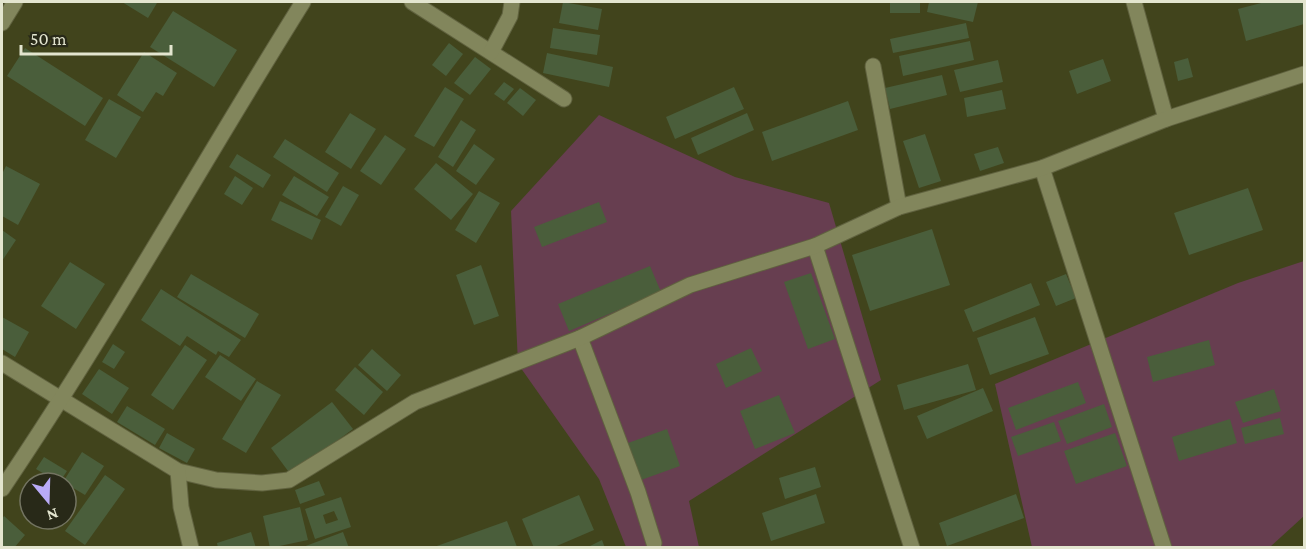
<svg xmlns="http://www.w3.org/2000/svg" width="1306" height="549" font-family="'Crimson Pro',serif">
  <rect width="100%" height="100%" fill="#41441c"/>
  <g fill="#673e50">
    <polygon points="599,115 735,177 829,203 881,380 689,501 699,547 626,547 599,479 518,364 511,211"/>
    <polygon points="1304,261 1304,516 1270,547 1032,547 995,384 1238,283"/>
  </g>
  <g fill="#4a5e3b" fill-rule="evenodd">
    <polygon points="122,2 154,2 157,3 148,18"/>
    <polygon points="563,2 602,9 598,30 559,23"/>
    <rect x="890" y="2" width="30" height="11"/>
    <polygon points="929,2 978,2 973,22 927,12"/>
    <polygon points="1265,2 1304,2 1304,24 1246,41 1238,9"/>
    <polygon points="173,11 237,50 214,87 150,47"/>
    <polygon points="966,23 969,38 893,53 890,39"/>
    <polygon points="553,28 600,35 597,55 550,48"/>
    <polygon points="970,41 974,60 903,76 899,56"/>
    <polygon points="449,43 463,54 446,76 432,65"/>
    <polygon points="25,48 103,98 85,126 7,76"/>
    <polygon points="144,52 177,73 163,96 156,92 143,112 117,95"/>
    <polygon points="547,53 613,67 609,87 543,73"/>
    <polygon points="475,57 491,69 470,95 454,83"/>
    <polygon points="1188,58 1193,77 1178,81 1174,62"/>
    <polygon points="1103,59 1111,81 1077,94 1069,71"/>
    <polygon points="998,60 1003,82 960,92 954,70"/>
    <polygon points="942,75 947,95 890,109 885,88"/>
    <polygon points="504,82 514,89 504,101 494,94"/>
    <polygon points="445,87 464,99 434,147 414,136"/>
    <polygon points="734,87 744,109 675,139 666,117"/>
    <polygon points="520,88 536,100 523,116 507,103"/>
    <polygon points="1002,90 1006,109 967,117 964,98"/>
    <polygon points="109,99 141,117 116,158 85,140"/>
    <polygon points="848,101 858,130 772,161 762,132"/>
    <polygon points="350,113 376,129 351,169 325,152"/>
    <polygon points="747,113 754,130 698,155 691,138"/>
    <polygon points="461,120 476,130 453,167 438,157"/>
    <polygon points="925,134 941,181 919,188 903,141"/>
    <polygon points="385,135 406,149 381,185 360,171"/>
    <polygon points="285,139 339,173 327,192 273,157"/>
    <polygon points="474,144 495,159 476,185 456,171"/>
    <polygon points="998,147 1004,163 980,171 974,154"/>
    <polygon points="237,154 271,175 263,188 229,167"/>
    <polygon points="436,163 473,194 451,220 414,189"/>
    <polygon points="6,166 40,184 18,225 2,216 2,174"/>
    <polygon points="235,176 253,188 242,205 224,194"/>
    <polygon points="294,176 329,197 317,216 282,195"/>
    <polygon points="343,186 359,195 341,226 325,217"/>
    <polygon points="1248,188 1263,230 1189,255 1174,213"/>
    <polygon points="479,191 500,203 476,243 455,230"/>
    <polygon points="280,201 321,220 312,240 271,220"/>
    <polygon points="599,202 607,222 542,247 534,227"/>
    <polygon points="932,229 950,285 870,311 852,255"/>
    <polygon points="2,230 16,240 2,261"/>
    <polygon points="70,262 105,284 76,329 41,306"/>
    <polygon points="481,265 499,316 474,325 456,275"/>
    <polygon points="650,266 661,292 569,331 558,304"/>
    <polygon points="811,273 835,339 808,349 784,282"/>
    <polygon points="191,274 259,314 245,338 177,297"/>
    <polygon points="1066,274 1076,298 1056,306 1046,282"/>
    <polygon points="1031,283 1040,305 973,332 964,310"/>
    <polygon points="161,289 241,340 229,357 218,351 216,355 187,336 180,346 141,320"/>
    <polygon points="2,317 29,332 15,357 2,349"/>
    <polygon points="1035,317 1049,354 990,375 977,338"/>
    <polygon points="1209,340 1215,365 1153,382 1147,357"/>
    <polygon points="113,344 125,352 114,369 102,362"/>
    <polygon points="185,345 207,360 173,410 151,395"/>
    <polygon points="751,348 762,371 726,388 716,364"/>
    <polygon points="372,349 401,375 387,391 358,365"/>
    <polygon points="220,355 256,379 241,401 205,377"/>
    <polygon points="968,364 976,390 904,410 897,385"/>
    <polygon points="355,367 383,392 364,415 335,390"/>
    <polygon points="99,369 129,388 112,414 82,394"/>
    <polygon points="257,381 281,395 246,453 222,439"/>
    <polygon points="1078,382 1086,403 1016,430 1008,408"/>
    <polygon points="983,388 993,411 927,439 917,416"/>
    <polygon points="1274,389 1281,411 1243,423 1235,402"/>
    <polygon points="779,395 795,433 755,449 740,411"/>
    <polygon points="332,402 353,429 291,475 271,448"/>
    <polygon points="1104,404 1112,427 1067,444 1058,421"/>
    <polygon points="127,406 165,429 155,445 117,422"/>
    <polygon points="1280,418 1284,434 1245,444 1241,428"/>
    <polygon points="1230,419 1237,443 1179,461 1172,437"/>
    <polygon points="1054,422 1061,441 1018,456 1011,437"/>
    <polygon points="667,429 680,466 641,480 628,443"/>
    <polygon points="167,433 195,449 187,463 159,448"/>
    <polygon points="1115,433 1127,466 1076,484 1064,451"/>
    <polygon points="82,452 104,466 85,495 63,482"/>
    <polygon points="44,457 67,471 59,483 36,469"/>
    <polygon points="815,467 821,487 785,499 779,478"/>
    <polygon points="105,475 125,489 85,545 65,531"/>
    <polygon points="319,481 325,495 300,504 295,490"/>
    <polygon points="816,494 825,523 771,541 762,513"/>
    <polygon points="1016,494 1024,518 947,546 939,523"/>
    <polygon points="579,495 594,530 552,548 534,548 522,519"/>
    <path d="M341,497L351,527L315,539L305,509ZM334,511L338,520L326,524L323,515Z"/>
    <polygon points="300,507 308,540 270,548 263,516"/>
    <polygon points="4,516 25,535 14,548 2,548 2,519"/>
    <polygon points="507,521 517,547 434,548 434,547"/>
    <polygon points="251,532 256,548 218,548 217,543"/>
    <polygon points="343,532 349,548 303,548 303,547"/>
    <polygon points="602,540 605,548 586,548"/>
  </g>
  <g fill="none" stroke-linecap="round" stroke-linejoin="round">
    <g stroke="#60623f" stroke-width="17">
      <g id="minor">
        <polyline points="412,2 564,99"/>
        <polyline points="1134,2 1166,119"/>
        <polyline points="2,23 15,2"/>
        <polyline points="491,52 510,16 512,2"/>
        <polyline points="873,66 899,207"/>
        <polyline points="1042,168 1164,548"/>
        <polyline points="815,246 912,548"/>
        <polyline points="580,338 638,492 654,543"/>
        <polyline points="2,363 178,471 216,480 262,483 289,480 415,402 580,338 690,285 815,246 899,207 1042,168 1166,119 1304,74"/>
        <polyline points="178,471 181,507 191,548"/>
        <path d="M2,489C109,331 202,163 303,2"/>
      </g>
    </g>
    <use href="#minor" stroke="#82865c" stroke-width="15"/>
  </g>
  <rect width="1306" height="549" fill="none" stroke="#e3e5cf" stroke-width="6"/>
  <g transform="translate(48 501) rotate(161)"><circle r="28" fill="#282918" stroke="#737461" stroke-width="1.5"/>
  <path d="M0-4.5L10 22L0 15L-10 22Z" fill="#b9abf7"/>
  <text y="-9" font-size="16" font-weight="bold" text-anchor="middle" fill="#e3e5cf">N</text>
  </g>
  <path d="M21 45v9h150v-9" fill="none" stroke="#e3e5cf" stroke-width="3"/>
  <text x="30" y="45" font-size="18" fill="#e3e5cf" stroke="#282918" stroke-width="4.5" paint-order="stroke">50 m</text>
</svg>
